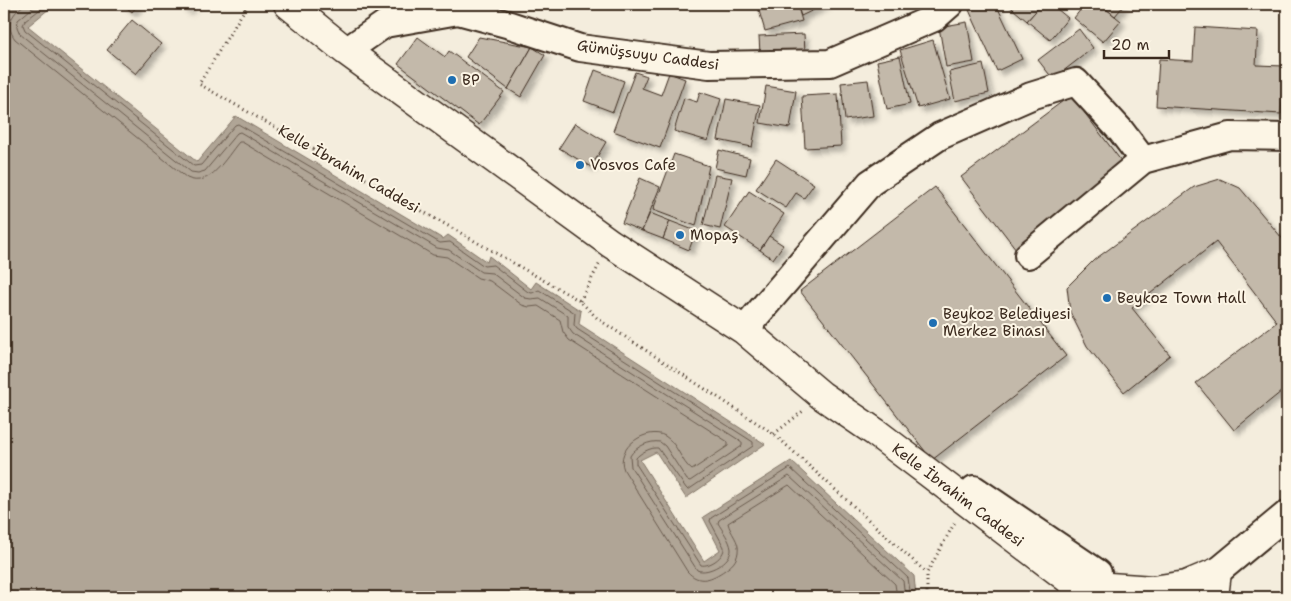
<svg xmlns="http://www.w3.org/2000/svg" width="1291" height="601" font-family="'Shantell Sans',sans-serif">
  <defs>
    <filter id="shadow"><feDropShadow dx="4.5" dy="4.5" stdDeviation="2.5" flood-color="#0004"/></filter>
  </defs>
  <rect width="100%" height="100%" fill="#f4eddd"/>
  <filter id="ink" filterUnits="userSpaceOnUse"><feTurbulence type="fractalNoise" baseFrequency=".02" numOctaves="2"/><feDisplacementMap in="SourceGraphic" scale="10" xChannelSelector="R" yChannelSelector="G"/><feConvolveMatrix kernelMatrix="1 2 1 2 8 2 1 2 1" color-interpolation-filters="sRGB"/></filter>
  <g filter="url(#ink)">
    <polygon fill="#b0a596" stroke="#817466" points="4,4 55,4 28,26 197,162 236,116 443,239 448,235 487,262 489,256 531,289 536,282 581,311 579,324 765,444 686,498 656,452 640,460 704,561 720,550 703,517 791,461 914,576 916,597 4,597"/>
    <g fill="none" stroke-linecap="round" stroke-linejoin="round">
      <g stroke="#6a5b4e" stroke-width="1">
        <path d="M25,4C13,13 4,24 15,39L187,178C210,189 226,157 239,142H242L433,255L447,257L478,278L490,281L522,305L529,307L538,306L560,320L563,332L569,340L728,442V446L692,470C681,462 678,444 665,436C648,426 614,447 624,470L687,571C699,585 712,579 725,570C731,566 737,561 738,552C740,541 730,533 728,523L789,485L895,584L897,597"/>
        <path d="M37,4L18,20L17,27L20,34L191,172L198,173L205,171L237,133L240,132L437,248L449,250L481,272L492,273L525,298L531,299L540,298L568,316V327L573,334L742,442V446L690,481L687,480L665,446L660,442C650,440 635,447 630,456L631,467L697,570C708,575 732,561 731,549C730,540 722,530 718,523L719,520L789,476L903,581L905,597"/>
        <path d="M47,4L25,21L23,25L25,30L194,166L201,165L235,125L238,124L440,243L450,242L484,266L493,265L528,292L532,293L539,290L575,313L574,325L577,329L753,442V446L688,490L686,488L658,448C651,447 640,453 636,458V464L701,565C709,567 725,557 724,547L710,521L711,518L790,468L908,578L911,597"/>
      </g>
    </g>
    <g fill="#c3b9aa" stroke="#3b2a1e" filter="url(#shadow)">
      <polygon points="122,4 139,4 132,12"/>
      <polygon points="180,4 192,4 187,10"/>
      <polygon points="757,4 797,4 802,21 765,31"/>
      <polygon points="797,4 826,4 801,16"/>
      <polygon points="981,4 996,4 1022,59 997,71 969,10"/>
      <polygon points="1007,4 1042,4 1027,21"/>
      <polygon points="1042,4 1051,4 1068,18 1050,40 1027,21"/>
      <polygon points="1085,4 1100,4 1121,21 1103,42 1074,18"/>
      <polygon points="1100,4 1125,4 1115,16"/>
      <polygon points="132,20 161,44 136,74 107,50"/>
      <polygon points="967,22 974,62 946,67 939,27"/>
      <polygon points="1195,27 1258,31 1256,65 1284,66 1281,114 1156,106 1159,59 1193,61"/>
      <polygon points="1079,29 1093,48 1053,79 1038,60"/>
      <polygon points="804,34 805,52 760,54 759,36"/>
      <polygon points="418,37 445,57 449,51 504,92 479,125 398,64"/>
      <polygon points="479,37 532,47 508,89 466,57"/>
      <polygon points="933,40 950,99 918,108 900,50"/>
      <polygon points="532,47 545,55 521,97 508,89"/>
      <polygon points="900,56 910,104 887,109 877,61"/>
      <polygon points="983,64 989,93 955,101 949,72"/>
      <polygon points="595,70 624,81 613,112 584,101"/>
      <polygon points="635,72 647,76 642,88 661,95 669,73 685,79 660,148 613,131"/>
      <polygon points="868,80 873,116 845,120 841,83"/>
      <polygon points="766,86 796,91 790,128 760,123"/>
      <polygon points="700,92 721,99 708,141 674,131 684,98 697,102"/>
      <polygon points="838,94 841,146 805,148 802,96"/>
      <polygon points="1071,95 1128,170 1019,253 961,177"/>
      <polygon points="726,99 760,105 752,147 718,140"/>
      <polygon points="575,123 606,142 591,167 559,148"/>
      <polygon points="719,150 750,158 746,175 715,168"/>
      <polygon points="674,154 709,166 696,226 653,210"/>
      <polygon points="776,159 814,184 804,198 796,193 786,208 756,189"/>
      <polygon points="715,175 732,178 720,229 703,225"/>
      <polygon points="640,178 660,187 642,231 622,223"/>
      <polygon points="1220,179 1240,188 1287,244 1287,387 1234,430 1196,383 1277,322 1216,242 1132,308 1170,355 1124,392 1087,346 1070,312 1067,287 1094,260 1194,187"/>
      <polygon points="935,187 1066,356 932,460 800,291"/>
      <polygon points="749,191 784,214 760,250 725,227"/>
      <polygon points="650,213 670,221 663,239 642,231"/>
      <polygon points="670,221 696,231 689,250 663,239"/>
      <polygon points="769,236 783,245 773,259 760,250"/>
    </g>
    <g fill="none" stroke-linecap="round" stroke-linejoin="round">
      <g stroke="#3b2a1e" stroke-width="30">
        <g id="minor">
          <polyline points="346,51 385,24 458,11 510,25 580,48 709,65 830,63 934,18 950,4"/>
          <polyline points="1028,255 1143,160 1230,136 1287,137"/>
          <polyline points="744,330 870,183 940,136 1031,96 1076,82 1121,131 1143,160"/>
          <polyline points="974,489 1098,573"/>
          <polyline points="1199,587 1287,514"/>
        </g>
      </g>
      <g stroke="#3b2a1e" stroke-width="31">
        <g id="major">
          <polyline points="288,4 346,51 610,243 744,330 821,395 875,432 1092,597"/>
          <polyline points="1073,582 1080,585 1153,590 1186,585 1217,572 1214,597"/>
        </g>
      </g>
      <g stroke="#3b2a1e" stroke-width="3" stroke-dasharray="1 4" stroke-linecap="butt">
        <polyline points="248,4 199,84 580,301 598,319 774,434 927,573"/>
        <polyline points="580,301 600,263"/>
        <polyline points="774,434 803,411"/>
        <polyline points="927,597 927,573 955,522"/>
      </g>
      <use href="#minor" stroke="#fcf5e5" stroke-width="26"/>
      <use href="#major" stroke="#fcf5e5" stroke-width="28"/>
    </g>
  </g>
  <g fill="#1f6fb2" stroke="#fcf5e5" stroke-width="2">
    <circle cx="452" cy="80" r="5"/>
    <circle cx="580" cy="165" r="5"/>
    <circle cx="680" cy="235" r="5"/>
    <circle cx="1107" cy="298" r="5"/>
    <circle cx="933" cy="323" r="5"/>
  </g>
  <g text-anchor="middle" stroke-width="4" stroke-linejoin="round" paint-order="stroke">
    <g font-size="15" fill="#3b2a1e" stroke="#fcf5e5">
      <text transform="translate(648 55) rotate(8)" y="5">Gümüşsuyu Caddesi</text>
      <text transform="translate(349 169) rotate(30)" y="5">Kelle İbrahim Caddesi</text>
      <text transform="translate(958 495) rotate(37)" y="5">Kelle İbrahim Caddesi</text>
    </g>
    <g font-size="15" fill="#3b2a1e" stroke="#fcf5e5" text-anchor="start">
      <text x="462" y="85">BP</text>
      <text x="590" y="170">Vosvos Cafe</text>
      <text x="690" y="240">Mopaş</text>
      <text x="1117" y="303">Beykoz Town Hall</text>
      <text x="943" y="319">Beykoz Belediyesi<tspan x="943" dy="17">Merkez Binası</tspan></text>
    </g>
  </g>
  <rect width="1291" height="601" fill="none" stroke="#fcf5e5" stroke-width="20"/>
  <rect x="10" y="10" width="1271" height="581" fill="none" stroke="#3b2a1e" stroke-width="2" filter="url(#ink)"/>
  <path d="M1104 50v8h65v-8" fill="none" stroke="#3b2a1e" stroke-width="2.5"/>
  <text x="1111" y="50" font-size="15" fill="#3b2a1e" stroke="#fcf5e5" stroke-width="4" paint-order="stroke">20 m</text>
</svg>
